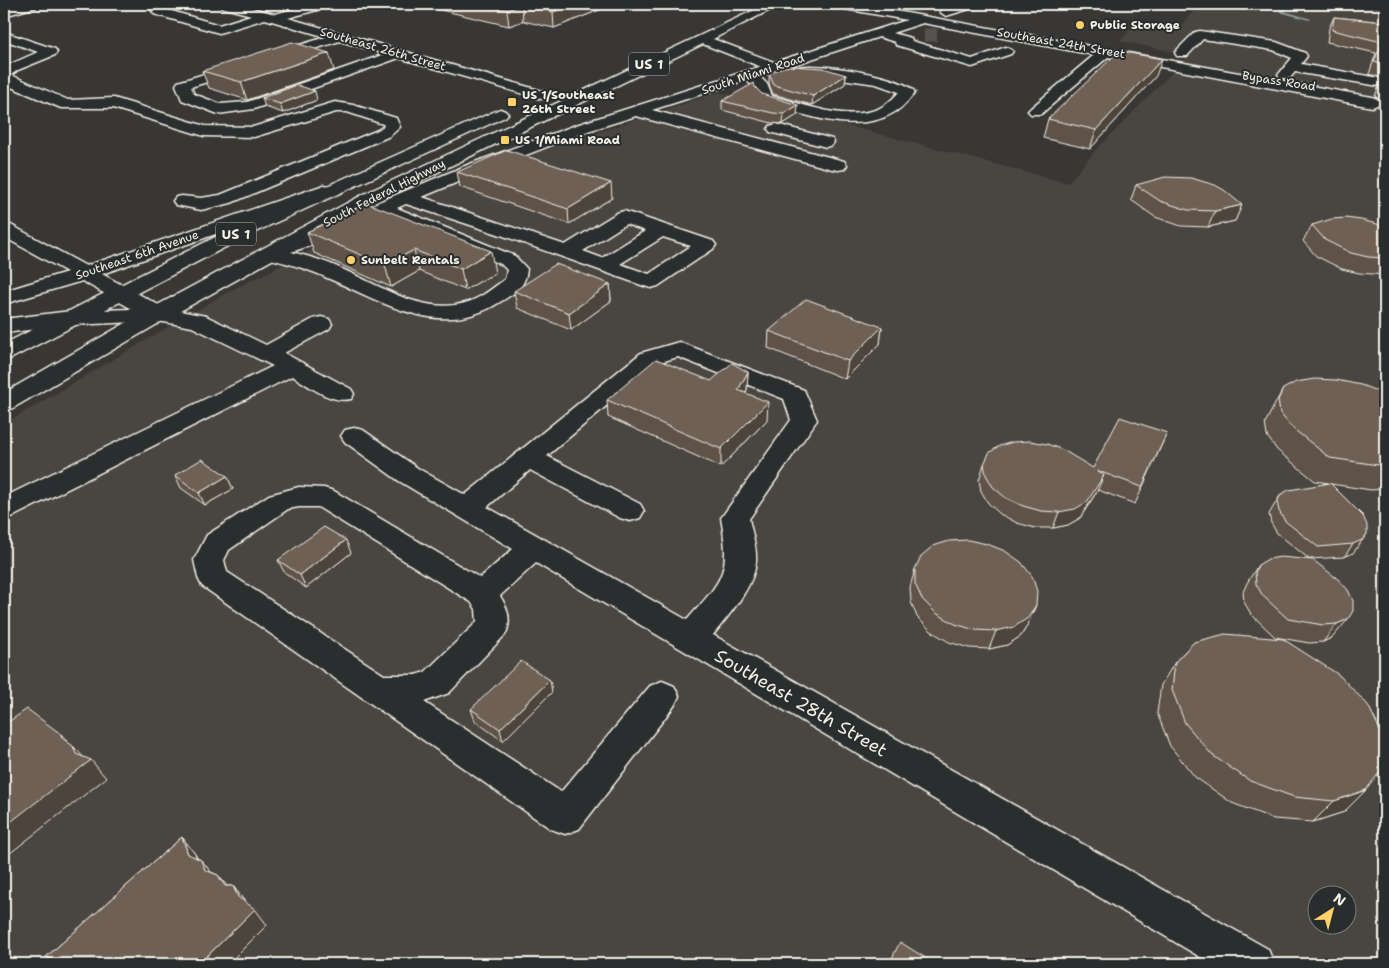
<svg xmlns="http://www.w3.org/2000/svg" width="1389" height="968" font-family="'Shantell Sans',sans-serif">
  <rect width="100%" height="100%" fill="#383736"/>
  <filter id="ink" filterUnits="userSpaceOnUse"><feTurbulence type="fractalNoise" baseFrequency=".02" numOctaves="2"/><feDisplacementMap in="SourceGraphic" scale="10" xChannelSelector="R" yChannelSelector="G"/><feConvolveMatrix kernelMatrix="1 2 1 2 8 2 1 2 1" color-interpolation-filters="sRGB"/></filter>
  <g filter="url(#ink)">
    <path fill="#48443f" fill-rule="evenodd" d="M1200,4H1385V964H4V424L226,293L356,228L493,167L719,92L1068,183L1095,151L1189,55L1120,41L1137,22L1178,28ZM1316,896H1346V926H1316Z"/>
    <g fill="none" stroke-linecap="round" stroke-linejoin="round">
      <polygon fill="#919ea2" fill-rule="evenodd" points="1288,4 1292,4 1284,11 1311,19 1309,20 1280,12 1280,10"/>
      <polyline stroke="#545351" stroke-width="13" stroke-dasharray="13 7" stroke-linecap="butt" points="924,35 940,35"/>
      <g stroke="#f4f1e8" stroke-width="3">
        <g id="minor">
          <path d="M219,4H237L275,14L312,4H330L328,7L288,18L546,92L548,95L546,98L541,99L399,58L254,109L218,114L182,100L176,85L178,82L326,37L265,19L219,33L154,14L152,11L158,7L219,25L251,15L221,7ZM340,41L385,54L247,102L220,104L194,94L191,87Z"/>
          <path d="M833,4H857L1372,97L1377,99L1380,102L1377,105L1372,107L1108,57L1041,114H1031L1028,111L1031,108L1094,55L923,23L892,33L911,38L912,41L972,59L1006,47L1013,51L1011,54L972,67L896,45L895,42L879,37L759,76L767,84L772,96C804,104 846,122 878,109C886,105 893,99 899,92L876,84L799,73L797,70L799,67C818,62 904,76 915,92L913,95C907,102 901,109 893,113C855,136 800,113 762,102L756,95L755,88L746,80L652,110L844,161L847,165L844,169L838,170L832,169L636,116L588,131L482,172L422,197L565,245L617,213L624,211L713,241L716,245L713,249L658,286L651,288L644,286L498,234L406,204L397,208L515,256L527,269C525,288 516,292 500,302C440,341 382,301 325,277C306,268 285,263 264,257L261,253L264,248L323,229L374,204L470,164L576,125L907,20L839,8ZM382,215L501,264L507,270L505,279C493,288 480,299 465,303C422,315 379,285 342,269C325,261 308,256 291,252L337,237ZM626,224L645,231L602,258L583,251ZM663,237L691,246L649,274L620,264Z"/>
          <polygon points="960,4 978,4 976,7 946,16 940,12 942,9"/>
          <path d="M1064,4H1087C1082,9 1069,9 1064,4Z"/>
          <polygon points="1200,31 1276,42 1305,53 1307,56 1301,64 1385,79 1385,87 1295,72 1290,78 1280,78 1278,75 1292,58 1273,50 1203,39 1187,56 1177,56 1175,53 1177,50 1195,32"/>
          <polygon points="4,32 55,49 57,52 55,55 18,70 11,75 68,100 114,98 205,126 253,127 335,102 353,105 396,118 400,127 390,136 231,203 201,210 176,205 173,201 176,197 182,196 201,198 220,195 378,130 384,126 383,124 347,112 336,112 254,137 204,136 113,108 61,108 4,84 4,67 38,52 4,40"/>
          <polygon points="776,124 832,139 834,142 832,145 826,147 770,132 768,129 770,126"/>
          <path d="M324,185L330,186L333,190L330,194L102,274L164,308L206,316L266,345L313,319L321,317L329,319L332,324L329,329L284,353L351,389L354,394L351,399C330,404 309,385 292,376L14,516L4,519V497L273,366L192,327L158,321L71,325L4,333V319L71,311L132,309L82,281L4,304V291L67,272L4,237V223L11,225L86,266Z"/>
          <path d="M679,342L804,390L817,420L749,519C752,533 757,547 756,561C755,586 728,616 713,635L1268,949L1274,964H1212L536,563L500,596C508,608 512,622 505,635L449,693L424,702L561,792L650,686L662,681L674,686L679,696L674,706L579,829L565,834L551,829L202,586L198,578L194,560L207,535L269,495L299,487L324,488L334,491L480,578L513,549L399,481L345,442L341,436L345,430L354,428L363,430L419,469L465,495L641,353ZM678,357L784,399L791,420L721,518C731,574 723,579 687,620L487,507L530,470L620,518L630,521L640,518L644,511L640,504L547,456L657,363ZM299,507H318L471,602L476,609L477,622L425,672L416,675H384L227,572L224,560L229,550L288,509Z"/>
        </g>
      </g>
      <g stroke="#f4f1e8" stroke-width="3">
        <g id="major">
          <polygon points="20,4 38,4 36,7 4,16 4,8"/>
          <polygon points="767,4 782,4 713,39 779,64 781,67 779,70 769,70 703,44 376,202 166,319 13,408 4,411 4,393 150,309 364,194"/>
          <polygon points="500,109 505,111 508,114 505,117 251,234 12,358 4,360 4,344 237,226"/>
        </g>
      </g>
      <use href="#minor" fill="#2a2d2e" fill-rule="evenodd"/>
      <use href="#major" fill="#2a2d2e" fill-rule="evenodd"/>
    </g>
    <g fill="#5f5348" stroke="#f4f1e8">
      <polygon points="415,4 612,4 612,5 554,28 523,21 509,26"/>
      <polygon points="1334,17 1385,22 1385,106 1379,105 1381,101 1375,96 1382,78 1369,74 1376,53 1327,42 1329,28"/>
      <polygon points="334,70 247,100 209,88 202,71"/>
      <polygon points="769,74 846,75 845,84 812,105 773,94 769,84"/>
      <polygon points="1156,76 1090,149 1043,138 1048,119"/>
      <polygon points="755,87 762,94 797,115 783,124 772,123 722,110 722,101"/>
      <polygon points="262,98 317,100 283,113 265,107"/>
      <polygon points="457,172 612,198 569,224 460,187"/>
      <polygon points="1136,185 1242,205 1235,221 1208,227 1181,226 1155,217 1131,200"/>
      <polygon points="367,203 495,273 465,290 419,271 391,287 314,253 307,232"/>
      <polygon points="1312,225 1385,226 1385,275 1359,273 1342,269 1316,256 1303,241"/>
      <polygon points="610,284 611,301 571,330 517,308 514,291"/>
      <polygon points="882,327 880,344 845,379 768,348 769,331"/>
      <polygon points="748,372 747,390 745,393 767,420 721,467 608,417 607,400 711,381"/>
      <polygon points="1283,389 1385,394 1385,489 1371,490 1331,484 1363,516 1353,553 1344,557 1310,559 1348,590 1333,637 1323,642 1309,643 1275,637 1251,614 1244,602 1243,592 1247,583 1258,565 1309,559 1277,533 1271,523 1269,514 1281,494 1328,483 1315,481 1277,450 1267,436 1265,423"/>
      <polygon points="1167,433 1135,504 1098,490 1080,518 1068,525 1053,528 1035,528 1017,523 1000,514 988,503 981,491 979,480 984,464 1093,468"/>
      <polygon points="175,475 227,476 233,489 205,505 181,488"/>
      <polygon points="351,553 306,588 284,572 278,560"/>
      <polygon points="915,569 1036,605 1028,624 1021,636 1007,645 989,649 969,648 949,642 931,631 917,617 911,602 910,587"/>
      <polygon points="1194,642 1344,812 1313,822 1274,819 1232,803 1195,777 1170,746 1157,713 1161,685 1175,662"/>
      <polygon points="552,692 503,741 475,721 471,709"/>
      <polygon points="182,837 195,854 197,858 201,860 211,872 218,875 227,886 233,886 246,903 267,925 228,964 56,964 46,957"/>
    </g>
    <g fill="#4d443b" stroke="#f4f1e8">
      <polygon points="575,4 612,4 612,5 554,28 553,12"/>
      <polygon points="522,5 523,21 509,26 507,10"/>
      <polygon points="329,53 334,70 247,100 241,82"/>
      <polygon points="1162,59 1156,76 1090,149 1096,130"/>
      <polygon points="846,75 845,84 812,105 813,96"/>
      <polygon points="315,91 317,100 283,113 280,104"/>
      <polygon points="798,105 797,115 783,124 784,114"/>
      <polygon points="611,183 612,198 569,224 568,209"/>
      <polygon points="1242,205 1235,221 1208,227 1215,211"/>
      <polygon points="414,250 419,271 391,287 385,265"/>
      <polygon points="491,251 495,273 465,290 461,269"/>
      <polygon points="610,284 611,301 571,330 569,313"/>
      <polygon points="882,327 880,344 845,379 848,361"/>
      <polygon points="748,372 747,390 737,408 738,390"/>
      <polygon points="768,402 767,420 721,467 721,449"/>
      <polygon points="1104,475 1097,491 1080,518 1068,525 1053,528 1059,512"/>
      <polygon points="227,476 233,489 205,505 199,493"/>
      <polygon points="1367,534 1353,553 1344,557 1353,544"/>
      <polygon points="346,540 351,553 306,588 300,575"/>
      <polygon points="1036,605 1028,624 1021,636 1007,645 989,649 996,631"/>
      <polygon points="1348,619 1333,637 1323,642 1337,624"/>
      <polygon points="550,680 552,692 503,741 500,729"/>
      <polygon points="61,734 75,750 73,746 88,762 91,760 106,778 4,858 4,827 62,738"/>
      <polygon points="1366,790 1344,812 1313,822 1334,801"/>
      <polygon points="182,837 195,854 202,870 188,854"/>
      <polygon points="201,860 214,876 205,870"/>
      <polygon points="233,886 245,902 251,913 238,897"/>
      <polygon points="255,909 267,925 228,964 199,964"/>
    </g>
    <g fill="#6e6154" stroke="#f4f1e8">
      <polygon points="477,4 575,4 553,12 522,5 507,10"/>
      <polygon points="1334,17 1385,22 1385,65 1374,62 1382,42 1332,30"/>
      <polygon points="292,42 329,53 241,82 202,71"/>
      <polygon points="1119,51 1162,59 1096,130 1048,119"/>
      <polygon points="790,66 823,68 846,75 813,96 774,85 769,74 783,67"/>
      <polygon points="1384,75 1385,76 1385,87 1381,84"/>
      <polygon points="754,83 755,87 762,94 798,105 784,114 773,113 722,101"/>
      <polygon points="297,85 315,91 280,104 262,98"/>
      <polygon points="507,150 611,183 568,209 457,172"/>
      <polygon points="1165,177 1191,178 1215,185 1224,190 1242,205 1215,211 1188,210 1160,201 1136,185"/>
      <polygon points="367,203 491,251 461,269 414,250 385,265 307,232"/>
      <polygon points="1346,218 1361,220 1385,226 1385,258 1368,257 1351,253 1325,240 1312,225 1332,219"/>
      <polygon points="556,264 610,284 569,313 514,291"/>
      <polygon points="806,299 882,327 848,361 769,331"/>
      <polygon points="656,359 711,381 732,363 748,372 738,390 768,402 721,449 607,400"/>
      <polygon points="1314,379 1336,380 1361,385 1385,394 1385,466 1330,458 1291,427 1280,413 1278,400 1283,389 1296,382"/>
      <polygon points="1120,417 1167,433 1142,487 1098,471 1104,475 1087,502 1075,509 1059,512 1041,511 1023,506 1006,498 993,487 986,475 984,464 989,453 999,446 1013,442 1030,441 1047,444 1063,450 1093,468"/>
      <polygon points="202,459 227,476 199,493 175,475"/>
      <polygon points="1330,483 1363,516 1367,525 1367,534 1362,540 1353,544 1318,547 1285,521 1279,511 1277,502 1281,494 1289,490"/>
      <polygon points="324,527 346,540 300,575 278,560"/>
      <polygon points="968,540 987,544 1005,551 1021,562 1032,576 1037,591 1036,605 1028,618 1014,627 996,631 975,630 955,624 936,613 922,599 915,584 915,569 921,556 933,546 949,541"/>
      <polygon points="1281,557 1313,560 1339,580 1348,590 1353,601 1353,611 1348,619 1337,624 1323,625 1288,619 1263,596 1256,584 1255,573 1258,565 1268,559"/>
      <polygon points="1225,634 1283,639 1339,675 1368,705 1384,738 1383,768 1366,790 1334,801 1294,797 1250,781 1212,755 1185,723 1172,690 1175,662 1194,642"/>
      <polygon points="521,661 550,680 500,729 471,709"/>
      <polygon points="27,709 61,734 62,738 73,746 76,754 91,760 4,827 4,725"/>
      <polygon points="182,837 188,854 201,860 205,870 218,875 225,886 233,886 238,897 255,909 199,964 62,964 46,957"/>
      <polygon points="900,942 935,964 889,964"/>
    </g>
  </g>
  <g fill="#ffd166" stroke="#2a2d2e" stroke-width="2">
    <circle cx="1080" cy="25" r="5"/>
    <rect x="507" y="97" width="10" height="10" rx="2.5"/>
    <rect x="500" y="135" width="10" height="10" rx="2.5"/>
    <circle cx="351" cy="260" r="5"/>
  </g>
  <g text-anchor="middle" stroke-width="4" stroke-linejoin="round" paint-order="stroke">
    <g font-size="12" font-weight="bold" fill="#f4f1e8" stroke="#2a2d2e" text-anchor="start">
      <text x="1090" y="29">Public Storage</text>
      <text x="522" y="99">US 1/Southeast<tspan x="522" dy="14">26th Street</tspan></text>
      <text x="515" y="144">US 1/Miami Road</text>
      <text x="361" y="264">Sunbelt Rentals</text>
    </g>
    <g font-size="12" fill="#f4f1e8" stroke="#2a2d2e">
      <text transform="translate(1061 43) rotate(10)" y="4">Southeast 24th Street</text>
      <text transform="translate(383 49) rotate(16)" y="4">Southeast 26th Street</text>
      <text transform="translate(753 74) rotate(-18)" y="4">South Miami Road</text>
      <text transform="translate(1279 81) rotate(9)" y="4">Bypass Road</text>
      <text transform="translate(384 193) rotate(-27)" y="4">South Federal Highway</text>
      <text transform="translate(137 255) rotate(-19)" y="4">Southeast 6th Avenue</text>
    </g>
    <g fill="#2a2d2e" stroke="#b7b6b0" stroke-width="1">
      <rect x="629" y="52.5" width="40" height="23" rx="4"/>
      <rect x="216" y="222.5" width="40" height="23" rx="4"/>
    </g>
    <g font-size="14" font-weight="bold" fill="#f4f1e8">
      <text x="649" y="69">US 1</text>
      <text x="236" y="239">US 1</text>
    </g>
    <g font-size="18" fill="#f4f1e8" stroke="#2a2d2e">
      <text transform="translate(801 703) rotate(30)" y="6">Southeast 28th Street</text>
    </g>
  </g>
  <rect width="1389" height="968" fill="none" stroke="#2a2d2e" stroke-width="20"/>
  <rect x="10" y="10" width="1369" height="948" fill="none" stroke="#f4f1e8" stroke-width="2" filter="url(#ink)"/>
  <g transform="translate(1332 910) rotate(36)"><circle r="24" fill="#2a2d2e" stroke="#7b7b78"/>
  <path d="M0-4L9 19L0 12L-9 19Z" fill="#ffd166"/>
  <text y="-8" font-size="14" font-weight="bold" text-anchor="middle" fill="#f4f1e8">N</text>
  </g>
</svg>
